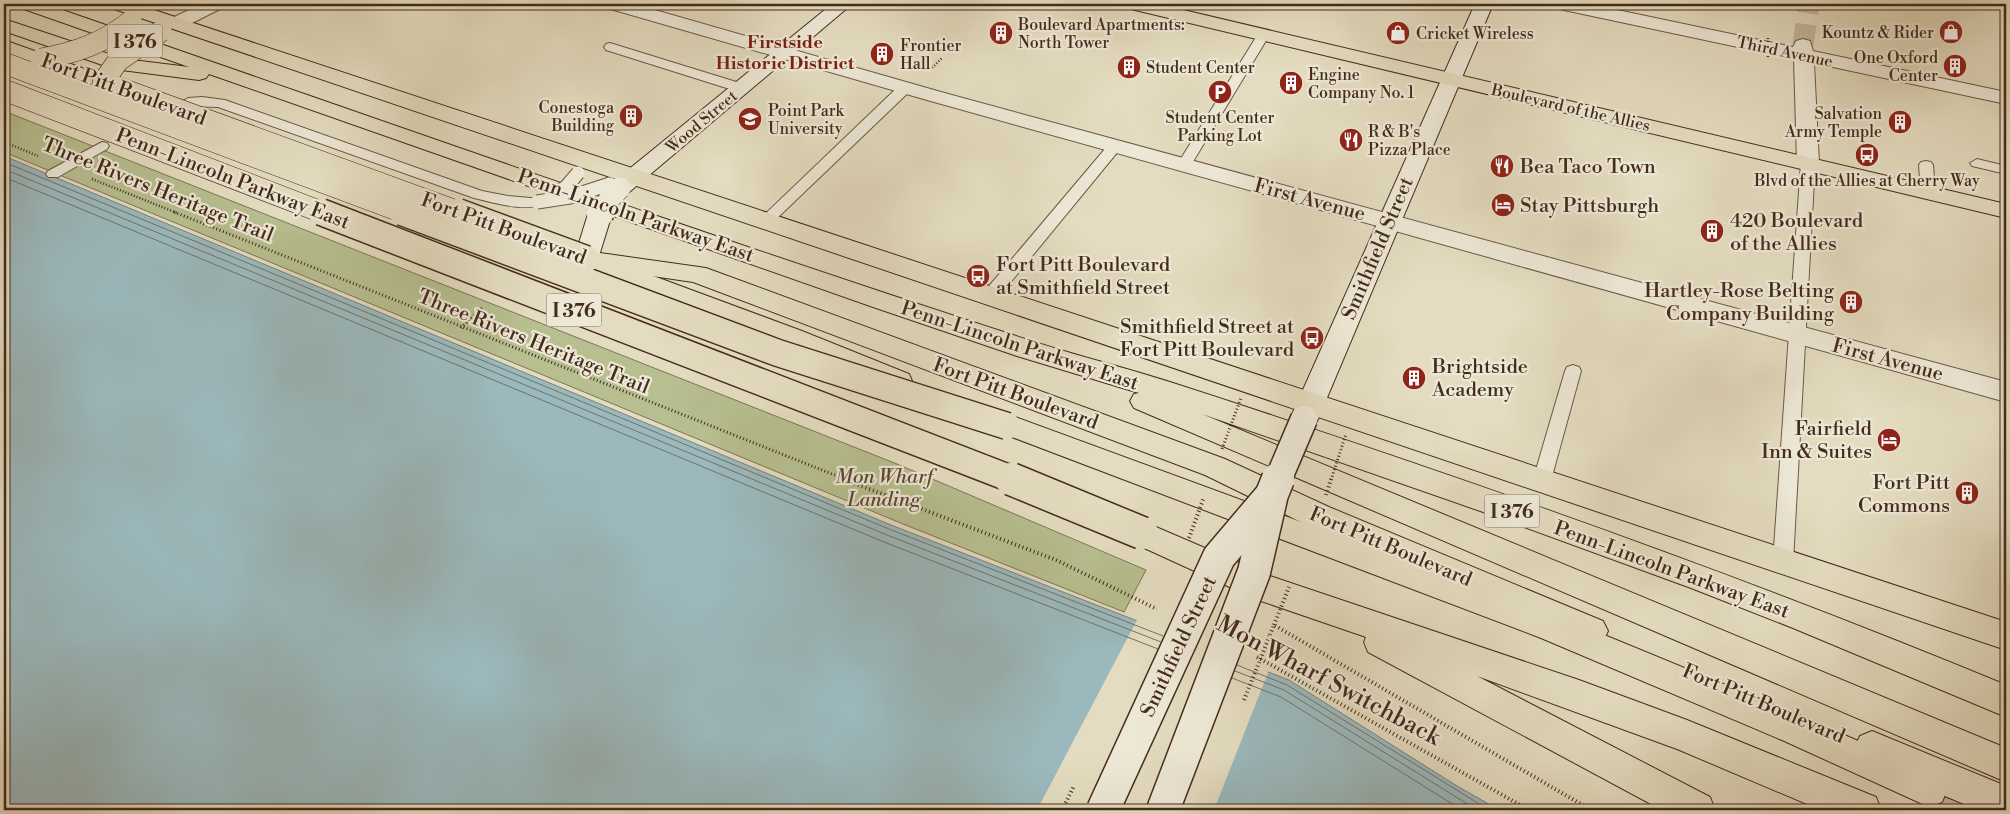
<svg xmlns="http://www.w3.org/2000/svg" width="2010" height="814" font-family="'Libre Bodoni',serif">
  <rect width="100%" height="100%" fill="#e4dcc0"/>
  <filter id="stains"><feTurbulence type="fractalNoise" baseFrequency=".004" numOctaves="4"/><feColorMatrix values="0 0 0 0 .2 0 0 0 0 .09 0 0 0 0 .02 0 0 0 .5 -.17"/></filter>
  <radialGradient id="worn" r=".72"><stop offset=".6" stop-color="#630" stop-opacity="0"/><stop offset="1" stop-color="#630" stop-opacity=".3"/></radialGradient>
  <polygon fill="#b7bf90" stroke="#7e7556" points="4,111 897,464 1146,570 1124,612 903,524 4,152"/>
  <polygon fill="#9bb9bd" stroke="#79807c" points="4,156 891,525 1289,680 1457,786 1499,810 4,810"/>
  <polygon fill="#e4dcc0" points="1138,618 1269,670 1214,810 1037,810"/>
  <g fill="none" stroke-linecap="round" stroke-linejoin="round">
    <g stroke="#70726c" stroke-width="1">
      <polyline points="4,162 889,529 1163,636"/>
      <polyline points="4,169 887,535 1161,642"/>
      <polyline points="4,177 884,542 1158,649"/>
      <polyline points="1237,665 1287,685 1489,810"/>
      <polyline points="1235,671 1284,690 1477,810"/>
      <polyline points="1232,678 1281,697 1462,810"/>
    </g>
    <polyline stroke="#c4b99f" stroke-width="21" stroke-dasharray="21 11" stroke-linecap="butt" points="1803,45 1809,4"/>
    <polyline stroke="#c4b99f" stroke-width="32" stroke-dasharray="32 16" stroke-linecap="butt" points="1929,790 1970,810"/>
    <g stroke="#6d5744" stroke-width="2">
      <g id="lane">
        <polygon points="1264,30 1270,34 1191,165 1189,168 1179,168 1177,165 1258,34"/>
        <polygon points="610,43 746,85 748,88 746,91 736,91 606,50 604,47 606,44"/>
        <polygon points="906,83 913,87 911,90 771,224 761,224 759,221 761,218 901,84"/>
        <path d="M202,97L225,100L482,191L508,196L542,199L544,202L542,205C521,211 495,203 474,198L218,107L188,106L181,102L188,98Z"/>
        <polygon points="102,142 107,143 109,146 107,149 58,177 48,177 46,174 48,171"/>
        <polygon points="1115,142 1120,143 1122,146 1120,149 996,300 990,301 984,300 982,296 984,292 1110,143"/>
        <polygon points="1808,159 1815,163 1793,562 1790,568 1783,570 1776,568 1773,562 1801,163"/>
        <polygon points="1977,159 2006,166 2006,174 1972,166 1970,163"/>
        <polygon points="1926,161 1931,162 1933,165 1935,192 1933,195 1923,195 1921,192 1919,165 1921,162"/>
        <polygon points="1573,365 1579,367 1581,371 1551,480 1549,485 1542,487 1535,485 1533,480 1565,371 1567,367"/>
      </g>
    </g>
    <g stroke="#6d5744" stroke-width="2">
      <g id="street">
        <polygon points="201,4 224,4 222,8 184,27 177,29 170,27 167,23 170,19"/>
        <polygon points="605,4 634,4 941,92 2006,382 2006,402 927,100 607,8"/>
        <polygon points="1555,4 1589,4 1793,47 1796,41 1803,39 1810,41 1813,51 2006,92 2006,104 1814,63 1819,163 1816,168 1808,170 1800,168 1797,163 1794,59 1564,10 1557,8"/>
      </g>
    </g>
    <g stroke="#452b1b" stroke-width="2">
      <g id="secondary">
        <polygon points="832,4 852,4 628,193 620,195 612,193 609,188 612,183"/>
        <polygon points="1475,4 1493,4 1318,419 1314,426 1304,429 1294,426 1290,419"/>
        <polygon points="600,207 608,209 612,214 598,259 595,265 586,267 577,265 574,259 588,214 592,209"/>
      </g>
    </g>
    <g stroke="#452b1b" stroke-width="2">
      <g id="primary">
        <polygon points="109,4 136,4 2006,622 2006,650 111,8"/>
        <polygon points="1126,4 1158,4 2006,204 2006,218 1135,10 1128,8"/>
        <polygon points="4,40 110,78 113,82 110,86 103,88 96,86 4,53"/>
        <polygon points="586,251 706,268 1225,459 1329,507 1603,621 1608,631 1603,641 1592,645 1581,641 1307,525 1205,475 693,282 577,265 574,259 577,253"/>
        <polygon points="1872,731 2006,786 2006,810 1978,810 1860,760 1854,748 1860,736"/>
      </g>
    </g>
    <g stroke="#452b1b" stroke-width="2">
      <g id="highway">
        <path d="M19,4H45C367,115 689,230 1013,335C1066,353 1120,366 1173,383C1454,474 1733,572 2006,685V717L1793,628L1691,588L1486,513L1202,414L2006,748V782L1134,408L1130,401L1134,394L1139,393L1017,356L873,307L209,74L206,78L199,80L114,69L4,31V19L124,59L189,67L21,8Z"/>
        <polygon points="586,251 802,331 909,374 912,381 909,388 899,391 889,388 784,343 577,265 574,259 577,253"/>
        <polygon points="985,406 1563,618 1806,718 1942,778 1947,790 1942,802 1929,807 1782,740 1541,638 975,423 971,416 975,409"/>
        <polygon points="1142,521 1270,576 1579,680 1687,720 1876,797 1881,810 1821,810 1677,749 1477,676 1710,797 1715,810 1662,810 1368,652 1364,642 1366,637 1258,600 1131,542 1127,533 1131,524"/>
      </g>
    </g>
    <g stroke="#452b1b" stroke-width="2.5" stroke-dasharray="1 2" stroke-linecap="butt">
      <polyline points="930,70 942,58"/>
      <polyline points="4,142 38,156"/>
      <polyline points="92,179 177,213"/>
    </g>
    <g stroke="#452b1b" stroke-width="3" stroke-dasharray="1 2.5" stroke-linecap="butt">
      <polyline points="174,212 847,480"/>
      <polyline points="461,328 482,308"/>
    </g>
    <g stroke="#452b1b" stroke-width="4" stroke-dasharray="1 3" stroke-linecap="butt">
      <polyline points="843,479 1056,560 1157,609"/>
      <polyline points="1270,635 1274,625 1591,810"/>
      <polyline points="1257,657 1529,810"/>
    </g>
    <use href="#lane" fill="#ede8d6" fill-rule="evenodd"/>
    <use href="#street" fill="#ede8d6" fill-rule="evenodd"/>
    <use href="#secondary" fill="#ede8d6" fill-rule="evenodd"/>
    <use href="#primary" fill="#e4dcc0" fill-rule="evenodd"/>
    <use href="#highway" fill="#e4dcc0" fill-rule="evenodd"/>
    <g stroke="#6d5744" stroke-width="15" stroke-linecap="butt">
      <g id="lane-bridge">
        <polyline points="551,196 566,187 578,173"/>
        <polyline points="537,202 570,197 610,184"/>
      </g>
    </g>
    <g stroke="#452b1b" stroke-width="22" stroke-linecap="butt">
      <polyline id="secondary-bridge-far2" points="600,213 611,197 620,188"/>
    </g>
    <g stroke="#452b1b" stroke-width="29" stroke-linecap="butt">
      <g id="secondary-bridge-far1">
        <polyline points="600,214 601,212"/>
        <polyline points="1278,480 1304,419"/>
      </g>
    </g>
    <g stroke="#452b1b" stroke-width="35" stroke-linecap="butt">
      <g id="secondary-bridge">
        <polyline points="1103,810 1219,557 1270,497"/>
        <polyline points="1163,810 1254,572 1272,494 1278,479"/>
      </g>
    </g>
    <g stroke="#452b1b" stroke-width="22" stroke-linecap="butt">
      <g id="primary-bridge-far1">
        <polyline points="161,31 118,61 103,82 462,213"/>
        <path d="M41,59C75,53 104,43 131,21"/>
      </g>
    </g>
    <g stroke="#452b1b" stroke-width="29" stroke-linecap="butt">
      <polyline id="primary-bridge" points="458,212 586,259"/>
    </g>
    <g stroke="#452b1b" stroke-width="22" stroke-linecap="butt">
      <g id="highway-bridge-far2">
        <polyline points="4,63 405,213"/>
        <polyline points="4,90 324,213"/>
      </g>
    </g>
    <g stroke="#452b1b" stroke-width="29" stroke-linecap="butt">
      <g id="highway-bridge-far1">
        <polyline points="321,212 1014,480"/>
        <polyline points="402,212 778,353 1007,426"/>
      </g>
    </g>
    <g stroke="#452b1b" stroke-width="35" stroke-linecap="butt">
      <polyline id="highway-bridge" points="1011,479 1142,533"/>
    </g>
    <polyline stroke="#452b1b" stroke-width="2.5" stroke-dasharray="1 2" stroke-linecap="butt" points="1768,38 1768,58"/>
    <g stroke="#452b1b" stroke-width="3" stroke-dasharray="1 2.5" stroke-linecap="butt">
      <polyline points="1222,449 1241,398"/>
      <polyline points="1331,480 1346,434"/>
    </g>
    <g stroke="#452b1b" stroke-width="4" stroke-dasharray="1 3" stroke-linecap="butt">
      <polyline points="1326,495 1331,479"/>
      <polyline points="1189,538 1204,497"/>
      <polyline points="1274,625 1289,587"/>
      <polyline points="1244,700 1270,635"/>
      <polyline points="1062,810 1074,786"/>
    </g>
    <use href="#lane-bridge" stroke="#ede8d6" stroke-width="13"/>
    <use href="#secondary-bridge-far2" stroke="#ede8d6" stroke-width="21"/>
    <use href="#secondary-bridge-far1" stroke="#ede8d6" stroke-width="26"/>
    <use href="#secondary-bridge" stroke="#ede8d6" stroke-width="32"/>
    <use href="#primary-bridge-far1" stroke="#e4dcc0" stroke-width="21"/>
    <use href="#primary-bridge" stroke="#e4dcc0" stroke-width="26"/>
    <use href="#highway-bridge-far2" stroke="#e4dcc0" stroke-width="21"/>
    <use href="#highway-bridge-far1" stroke="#e4dcc0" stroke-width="26"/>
    <use href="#highway-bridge" stroke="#e4dcc0" stroke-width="32"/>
  </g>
  <defs>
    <g id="shop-disc" transform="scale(1.25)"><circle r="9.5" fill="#8f2418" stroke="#ede8d6"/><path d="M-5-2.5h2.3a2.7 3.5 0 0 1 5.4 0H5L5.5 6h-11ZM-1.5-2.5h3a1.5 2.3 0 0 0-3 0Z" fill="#fff"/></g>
    <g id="building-disc" transform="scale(1.25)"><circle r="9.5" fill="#8f2418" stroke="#ede8d6"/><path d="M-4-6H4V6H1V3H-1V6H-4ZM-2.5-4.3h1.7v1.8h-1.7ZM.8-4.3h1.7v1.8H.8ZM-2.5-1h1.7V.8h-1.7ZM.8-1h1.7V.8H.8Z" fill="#fff"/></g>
    <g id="parking-disc" transform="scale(1.25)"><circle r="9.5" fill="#8f2418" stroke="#ede8d6"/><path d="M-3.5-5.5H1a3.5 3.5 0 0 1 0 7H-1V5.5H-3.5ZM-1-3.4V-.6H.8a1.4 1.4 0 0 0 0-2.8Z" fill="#fff"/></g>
    <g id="university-disc" transform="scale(1.25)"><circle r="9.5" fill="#8f2418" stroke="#ede8d6"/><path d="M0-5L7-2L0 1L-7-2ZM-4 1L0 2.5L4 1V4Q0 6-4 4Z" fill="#fff"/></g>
    <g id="restaurant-disc" transform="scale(1.25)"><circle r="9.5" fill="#8f2418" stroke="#ede8d6"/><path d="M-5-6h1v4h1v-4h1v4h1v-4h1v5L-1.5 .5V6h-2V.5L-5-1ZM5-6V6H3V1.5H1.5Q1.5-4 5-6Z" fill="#fff"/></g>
    <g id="bus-disc" transform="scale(1.25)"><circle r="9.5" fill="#8f2418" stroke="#ede8d6"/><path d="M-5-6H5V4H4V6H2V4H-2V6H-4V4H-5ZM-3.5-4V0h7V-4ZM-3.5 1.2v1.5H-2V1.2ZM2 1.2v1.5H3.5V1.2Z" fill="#fff"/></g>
    <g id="hotel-disc" transform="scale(1.25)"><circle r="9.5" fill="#8f2418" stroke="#ede8d6"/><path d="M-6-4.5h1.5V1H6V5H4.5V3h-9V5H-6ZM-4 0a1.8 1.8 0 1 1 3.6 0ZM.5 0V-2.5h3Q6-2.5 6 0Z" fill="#fff"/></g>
  </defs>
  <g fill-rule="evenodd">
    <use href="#shop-disc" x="1951" y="32"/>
    <use href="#building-disc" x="1001" y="33"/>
    <use href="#shop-disc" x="1398" y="33"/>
    <use href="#building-disc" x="882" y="54"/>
    <use href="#building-disc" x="1955" y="66"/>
    <use href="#building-disc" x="1129" y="67"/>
    <use href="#building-disc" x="1291" y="83"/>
    <use href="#parking-disc" x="1220" y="92"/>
    <use href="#building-disc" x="631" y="116"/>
    <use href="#university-disc" x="750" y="119"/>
    <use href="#building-disc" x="1900" y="122"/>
    <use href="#restaurant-disc" x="1351" y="140"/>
    <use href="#bus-disc" x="1867" y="155"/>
    <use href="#restaurant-disc" x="1502" y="166"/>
    <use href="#hotel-disc" x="1503" y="205"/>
    <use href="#building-disc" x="1712" y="231"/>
    <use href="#bus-disc" x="978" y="276"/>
    <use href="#building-disc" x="1851" y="302"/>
    <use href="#bus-disc" x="1312" y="338"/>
    <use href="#building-disc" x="1414" y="378"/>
    <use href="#hotel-disc" x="1889" y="440"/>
    <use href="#building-disc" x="1967" y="493"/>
  </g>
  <g text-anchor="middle" stroke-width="4.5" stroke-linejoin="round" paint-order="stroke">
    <g font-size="16" fill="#452b1b" stroke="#ede8d6" text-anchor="start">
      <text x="1018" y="30">Boulevard Apartments:<tspan x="1018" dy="18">North Tower</tspan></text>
      <text x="1934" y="38" text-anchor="end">Kountz &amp; Rider</text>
      <text x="1416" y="39">Cricket Wireless</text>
      <text x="900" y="51">Frontier<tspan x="900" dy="18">Hall</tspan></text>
      <text x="1938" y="63" text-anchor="end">One Oxford<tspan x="1938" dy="18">Center</tspan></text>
      <text x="1146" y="73">Student Center</text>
      <text x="1308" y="80">Engine<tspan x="1308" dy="18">Company No. 1</tspan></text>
      <text x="614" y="113" text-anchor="end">Conestoga<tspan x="614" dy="18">Building</tspan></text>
      <text x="768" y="116">Point Park<tspan x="768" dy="18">University</tspan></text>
      <text x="1882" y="119" text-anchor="end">Salvation<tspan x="1882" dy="18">Army Temple</tspan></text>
      <text x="1220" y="123" text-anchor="middle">Student Center<tspan x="1220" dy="18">Parking Lot</tspan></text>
      <text x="1368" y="137">R &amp; B's<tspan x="1368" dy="18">Pizza Place</tspan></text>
      <text x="1867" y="186" text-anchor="middle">Blvd of the Allies at Cherry Way</text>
    </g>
    <g font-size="16" fill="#452b1b" stroke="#ede8d6">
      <text transform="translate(1785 51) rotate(12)" y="6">Third Avenue</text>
      <text transform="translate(1571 107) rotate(13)" y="6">Boulevard of the Allies</text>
      <text transform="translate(701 121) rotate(-40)" y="6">Wood Street</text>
    </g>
    <g font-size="18" font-weight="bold" fill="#7a1f14" stroke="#ede8d6">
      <text x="785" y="48">Firstside<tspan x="785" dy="21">Historic District</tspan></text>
    </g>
    <g fill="#ede8d6" stroke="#776453" stroke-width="1">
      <rect x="107.5" y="24.5" width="55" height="33" rx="4"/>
      <rect x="546.5" y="293.5" width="55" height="33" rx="4"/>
      <rect x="1484.5" y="494.5" width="55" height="33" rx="4"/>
    </g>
    <g font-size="19" font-weight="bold" fill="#452b1b">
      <text x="135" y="48">I 376</text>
      <text x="574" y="317">I 376</text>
      <text x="1512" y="518">I 376</text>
    </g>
    <g font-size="20" fill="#452b1b" stroke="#ede8d6">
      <text transform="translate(124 89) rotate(20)" y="7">Fort Pitt Boulevard</text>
      <text transform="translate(233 178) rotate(21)" y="7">Penn-Lincoln Parkway East</text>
      <text transform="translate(158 189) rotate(22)" y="7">Three Rivers Heritage Trail</text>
      <text transform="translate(1310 199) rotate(15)" y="7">First Avenue</text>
      <text transform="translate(636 215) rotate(19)" y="7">Penn-Lincoln Parkway East</text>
      <text transform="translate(504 228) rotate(20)" y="7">Fort Pitt Boulevard</text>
      <text transform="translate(1377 248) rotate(-67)" y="7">Smithfield Street</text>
      <text transform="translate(534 341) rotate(22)" y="7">Three Rivers Heritage Trail</text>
      <text transform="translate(1020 345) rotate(18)" y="7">Penn-Lincoln Parkway East</text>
      <text transform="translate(1888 359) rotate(15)" y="7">First Avenue</text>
      <text transform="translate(1016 393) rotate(20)" y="7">Fort Pitt Boulevard</text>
      <text transform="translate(1391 546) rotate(23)" y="7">Fort Pitt Boulevard</text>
      <text transform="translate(1672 569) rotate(20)" y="7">Penn-Lincoln Parkway East</text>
      <text transform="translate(1178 646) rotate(-65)" y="7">Smithfield Street</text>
      <text transform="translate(1764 703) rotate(23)" y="7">Fort Pitt Boulevard</text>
    </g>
    <g font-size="20" fill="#452b1b" stroke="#ede8d6" text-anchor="start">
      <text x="1520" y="173">Bea Taco Town</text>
      <text x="1520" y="212">Stay Pittsburgh</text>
      <text x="1730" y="227">420 Boulevard<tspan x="1730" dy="23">of the Allies</tspan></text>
      <text x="996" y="271">Fort Pitt Boulevard<tspan x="996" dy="23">at Smithfield Street</tspan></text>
      <text x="1834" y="297" text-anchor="end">Hartley-Rose Belting<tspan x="1834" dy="23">Company Building</tspan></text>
      <text x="1294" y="333" text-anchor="end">Smithfield Street at<tspan x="1294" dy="23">Fort Pitt Boulevard</tspan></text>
      <text x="1432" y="373">Brightside<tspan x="1432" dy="23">Academy</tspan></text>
      <text x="1872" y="435" text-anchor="end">Fairfield<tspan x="1872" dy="23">Inn &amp; Suites</tspan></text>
      <text x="1950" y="489" text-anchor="end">Fort Pitt<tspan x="1950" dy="23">Commons</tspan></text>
    </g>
    <g font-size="20" font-style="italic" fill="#5c4932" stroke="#ede8d6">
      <text x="884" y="483">Mon Wharf<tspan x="884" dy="23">Landing</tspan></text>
    </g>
    <g font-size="24" fill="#452b1b" stroke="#ede8d6">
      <text transform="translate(1329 680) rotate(28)" y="8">Mon Wharf Switchback</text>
    </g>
  </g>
  <rect width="2010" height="814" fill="none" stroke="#e4dcc0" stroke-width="20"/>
  <rect x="5" y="5" width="2000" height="804" fill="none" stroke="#452b1b" stroke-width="2.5"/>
  <rect x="10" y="10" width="1990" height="794" fill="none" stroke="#452b1b"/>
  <rect width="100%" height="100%" filter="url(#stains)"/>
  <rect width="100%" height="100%" fill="url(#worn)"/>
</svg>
